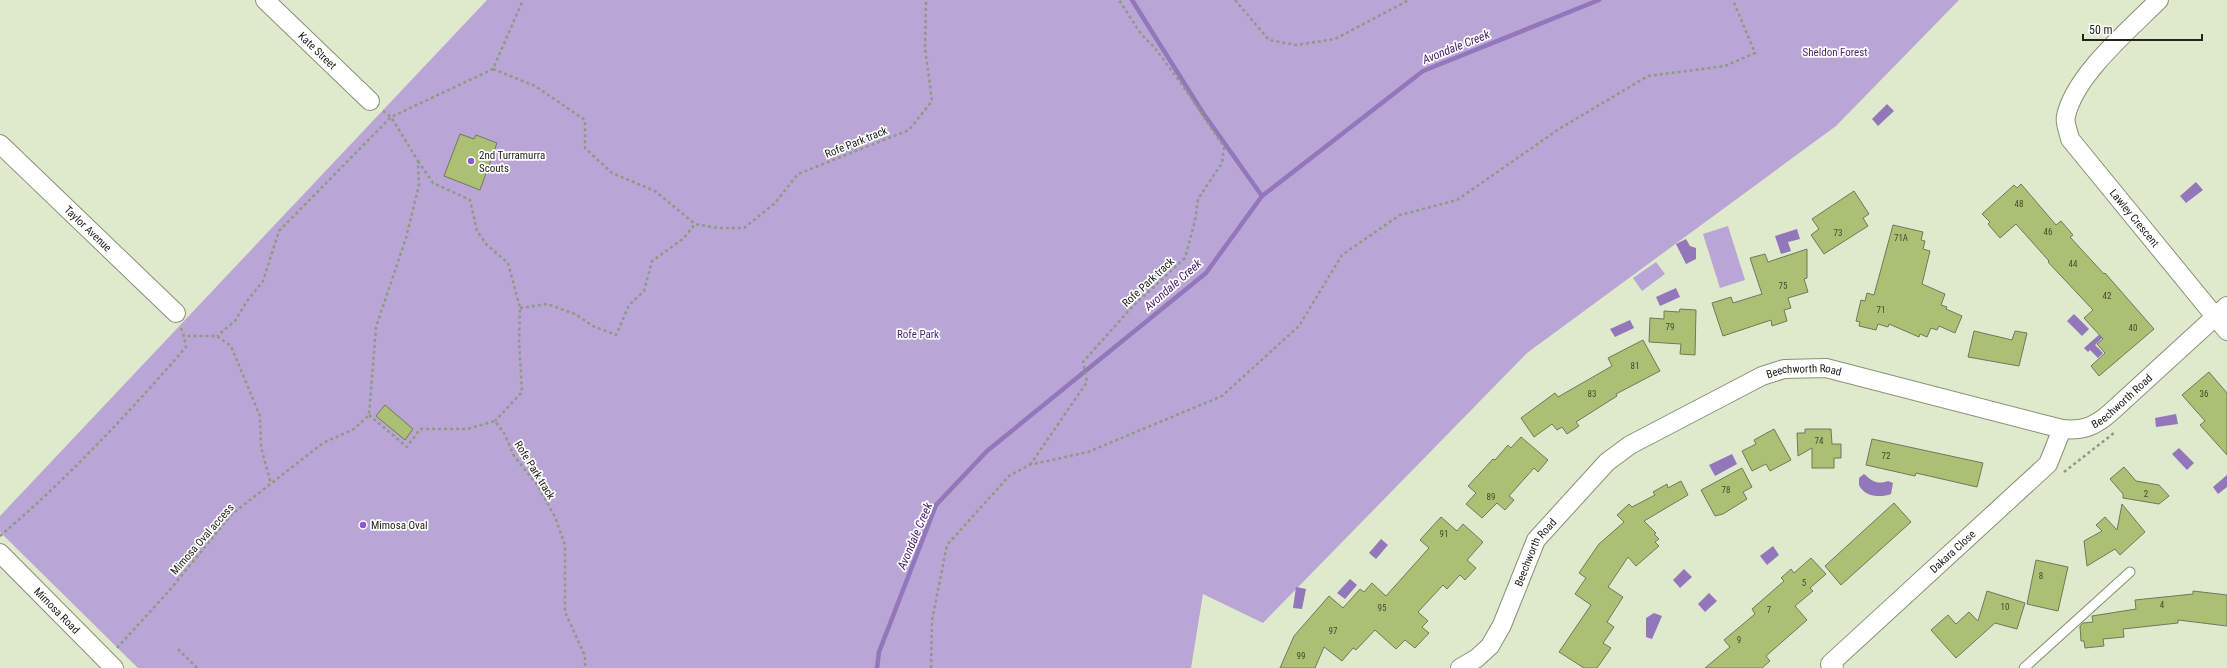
<svg xmlns="http://www.w3.org/2000/svg" width="2227" height="668" font-family="'Roboto Condensed',sans-serif">
  <rect width="100%" height="100%" fill="#dfe9cb"/>
  <g fill="#b9a6d7">
    <polygon points="487,0 1959,0 1836,126 1527,353 1263,623 1203,594 1191,668 138,668 0,532 0,516"/>
    <polygon points="1728,226 1745,280 1720,288 1703,234"/>
    <polygon points="1656,262 1665,274 1642,291 1633,278"/>
  </g>
  <g fill="#9377bb">
    <polygon points="1887,104 1894,111 1878,126 1872,119"/>
    <polygon points="2196,182 2203,190 2186,203 2180,196"/>
    <polygon points="1797,229 1800,239 1788,242 1791,251 1781,254 1775,236"/>
    <polygon points="1686,239 1690,246 1696,248 1696,259 1686,264 1676,244"/>
    <polygon points="1676,288 1680,297 1660,306 1656,297"/>
    <polygon points="2074,314 2089,329 2082,336 2067,321"/>
    <polygon points="1630,320 1634,328 1615,337 1610,329"/>
    <polygon points="2109,326 2105,335 2095,345 2103,353 2098,358 2090,350 2088,352 2084,348"/>
    <polygon points="2176,414 2178,424 2156,427 2155,418"/>
    <polygon points="2179,448 2194,463 2187,470 2172,454"/>
    <polygon points="1732,454 1737,464 1715,476 1709,465"/>
    <path d="M1864,474C1872,481 1877,485 1888,481L1893,483L1891,494C1881,498 1864,497 1859,485V478Z"/>
    <polygon points="2227,475 2227,487 2218,494 2213,487"/>
    <polygon points="1381,539 1388,545 1376,559 1369,553"/>
    <polygon points="1773,546 1779,555 1767,565 1760,556"/>
    <polygon points="1684,569 1692,577 1680,588 1673,580"/>
    <polygon points="1350,579 1357,585 1345,599 1337,593"/>
    <polygon points="1296,587 1306,589 1302,609 1293,608"/>
    <polygon points="1709,593 1717,601 1705,612 1698,604"/>
    <polygon points="1654,613 1662,616 1652,639 1646,637 1646,618"/>
  </g>
  <g fill="none" stroke-linecap="round" stroke-linejoin="round">
    <g stroke="#9377bb" stroke-width="4.5">
      <polyline points="1132,0 1203,113 1262,196"/>
      <polyline points="877,668 879,652 936,505 987,451 1206,273 1262,196 1423,71 1599,0"/>
    </g>
  </g>
  <g fill="#abc073" stroke="#70785e">
    <polygon points="460,134 474,139 476,135 497,143 480,190 444,176"/>
    <polygon points="2021,184 2056,225 2061,221 2073,235 2070,237 2104,274 2105,273 2154,329 2099,376 2091,366 2105,353 2097,344 2103,339 2084,318 2093,310 2048,262 2049,261 2016,224 2000,238 1988,224 1990,222 1982,214 2014,185 2017,188"/>
    <polygon points="1854,191 1869,214 1863,218 1868,226 1824,254 1811,235 1819,229 1812,219"/>
    <polygon points="1893,225 1923,232 1921,240 1925,241 1923,249 1930,251 1922,284 1945,294 1941,305 1947,307 1946,309 1962,316 1955,333 1939,326 1937,330 1931,328 1927,337 1920,334 1919,337 1889,324 1888,327 1878,324 1876,330 1859,326 1860,322 1856,321 1861,300 1865,301 1867,293 1874,295"/>
    <polygon points="1807,249 1807,278 1804,279 1808,292 1788,298 1791,308 1784,310 1787,321 1772,326 1771,320 1723,336 1712,303 1731,297 1733,303 1762,294 1750,258 1765,254 1768,262"/>
    <polygon points="1680,309 1696,310 1695,355 1680,354 1681,344 1649,342 1650,318 1664,319 1664,311 1679,312"/>
    <polygon points="1974,331 2012,340 2015,331 2027,333 2019,366 1968,357"/>
    <polygon points="1643,340 1660,371 1616,394 1617,396 1576,422 1579,426 1567,434 1562,427 1557,430 1552,424 1534,437 1521,418 1555,393 1558,397 1612,366 1608,358"/>
    <polygon points="2209,372 2227,393 2227,455 2200,425 2205,421 2182,395"/>
    <polygon points="385,405 413,429 405,440 376,416"/>
    <polygon points="1774,429 1791,460 1770,471 1766,464 1752,471 1742,451 1756,444 1754,440"/>
    <polygon points="1805,429 1831,429 1832,444 1841,444 1841,458 1834,458 1834,468 1812,468 1812,448 1798,456 1797,433 1805,433"/>
    <polygon points="1521,437 1548,460 1538,472 1534,468 1509,496 1514,500 1505,510 1497,503 1482,518 1466,504 1476,493 1468,486 1493,459 1495,460 1508,445 1511,448"/>
    <polygon points="1872,439 1983,463 1977,487 1916,473 1915,476 1866,465"/>
    <polygon points="2124,467 2136,481 2159,485 2169,496 2159,504 2123,498 2123,494 2110,479"/>
    <polygon points="1742,468 1752,487 1743,492 1747,499 1723,514 1715,516 1701,490"/>
    <polygon points="1681,481 1688,495 1644,521 1656,533 1654,534 1659,539 1655,542 1659,546 1636,566 1628,557 1608,587 1623,597 1607,622 1614,627 1603,643 1611,648 1597,668 1584,668 1559,652 1591,605 1575,594 1586,578 1579,573 1599,544 1624,522 1617,515 1629,504 1632,507 1655,495 1653,492 1667,484 1668,488"/>
    <polygon points="1894,503 1911,522 1841,585 1825,566"/>
    <polygon points="2122,504 2145,532 2120,555 2115,549 2087,566 2084,541 2102,531 2096,525 2105,517 2117,530"/>
    <polygon points="1441,517 1457,531 1463,524 1483,542 1467,560 1476,568 1465,580 1460,575 1447,589 1443,585 1418,612 1428,621 1422,627 1429,633 1415,648 1405,640 1396,649 1375,630 1356,650 1353,648 1342,661 1324,647 1315,668 1280,668 1294,636 1329,596 1343,608 1360,589 1364,592 1372,583 1386,596 1429,548 1420,540"/>
    <polygon points="1811,558 1826,574 1810,588 1813,591 1795,606 1807,620 1766,656 1770,661 1762,668 1705,668 1730,647 1724,640 1755,614 1752,609 1784,581 1781,578 1791,569 1794,573"/>
    <polygon points="2036,560 2068,567 2058,611 2027,604"/>
    <polygon points="1987,591 2025,603 2017,629 1995,623 1956,658 1931,630 1948,615 1956,624 1969,612 1978,621"/>
    <polygon points="2193,591 2227,595 2227,626 2178,620 2178,623 2123,629 2124,637 2103,639 2104,646 2085,648 2084,641 2081,641 2080,626 2083,623 2093,622 2092,616 2136,609 2135,600 2193,594"/>
  </g>
  <g fill="none" stroke-linecap="round" stroke-linejoin="round">
    <g stroke="#899176" stroke-width="11">
      <polyline id="lane" points="2024,668 2130,572"/>
    </g>
    <g stroke="#899176" stroke-width="20">
      <g id="street">
        <path id="s1" d="M265,0L370,101"/>
        <path id="s2" d="M2159,0C2130,29 2075,75 2066,116C2064,122 2069,133 2070,139L2227,331"/>
        <path id="s3" d="M0,144L176,313"/>
        <path id="s4" d="M0,553L114,668"/>
        <path id="s5" d="M1460,668L1477,658L1490,646L1502,625L1536,540L1607,462L1630,445L1762,376L1784,369L1826,368L2062,429C2082,431 2094,427 2110,413L2227,306"/>
        <path id="s6" d="M1834,668L1830,664L2048,464L2062,429"/>
      </g>
    </g>
    <g stroke="#929983" stroke-width="2.5" stroke-dasharray="3 3" stroke-linecap="butt">
      <polyline points="1235,0 1269,40 1296,45 1335,39 1409,0"/>
      <polyline points="493,69 535,86 585,120 585,148 612,173 655,191 695,224"/>
      <polyline points="383,111 391,117 493,69 523,0"/>
      <polyline points="418,161 433,183 470,200 477,231 487,245 508,263 520,308 519,341 522,392 495,421"/>
      <polyline points="520,308 547,304 575,314 593,326 616,335 629,305 644,291 652,261 683,239 695,224 719,228 744,228 775,203 798,174 909,130 932,101 925,48 926,0"/>
      <polyline points="181,328 184,336 217,336 231,346 260,416 261,447 271,484"/>
      <polyline points="369,415 407,447 420,429 467,429 495,421 504,433 514,456 538,486 555,517 565,545 565,612 585,656 585,668"/>
      <polyline points="1030,465 1087,382 1083,362 1132,307 1185,258 1195,221 1198,199 1222,163 1224,147 1185,89 1155,48 1141,34 1119,0"/>
      <polyline points="2064,472 2114,433"/>
      <path d="M0,536C67,479 128,414 186,347L184,336"/>
      <polyline points="117,648 168,592 232,514 323,443 354,429 369,415 376,327 406,238 419,185 418,161 391,117 279,231 263,281 247,301 235,321 217,336"/>
      <polyline points="178,649 197,668"/>
      <polyline points="931,668 932,620 947,545 1009,476 1029,465 1088,452 1222,396 1299,326 1342,255 1400,215 1457,200 1559,129 1648,76 1725,66 1755,53 1733,0"/>
    </g>
    <use href="#lane" stroke="#fff" stroke-width="9"/>
    <use href="#street" stroke="#fff" stroke-width="18"/>
  </g>
  <g fill="#8f57cf" stroke="#fff" stroke-width="1.5">
    <circle cx="471" cy="161" r="4"/>
    <circle cx="363" cy="525" r="4"/>
  </g>
  <g text-anchor="middle" stroke-width="3.5" stroke-linejoin="round" paint-order="stroke">
    <g font-size="9" fill="#444c30">
      <text x="2019" y="207">48</text>
      <text x="2048" y="235">46</text>
      <text x="1838" y="236">73</text>
      <text x="1901" y="241">71A</text>
      <text x="2073" y="267">44</text>
      <text x="1783" y="289">75</text>
      <text x="2107" y="299">42</text>
      <text x="1881" y="313">71</text>
      <text x="1670" y="330">79</text>
      <text x="2133" y="331">40</text>
      <text x="1635" y="369">81</text>
      <text x="1592" y="397">83</text>
      <text x="2204" y="397">36</text>
      <text x="1819" y="444">74</text>
      <text x="1886" y="459">72</text>
      <text x="1726" y="493">78</text>
      <text x="2146" y="497">2</text>
      <text x="1491" y="500">89</text>
      <text x="1444" y="537">91</text>
      <text x="2041" y="579">8</text>
      <text x="1804" y="586">5</text>
      <text x="2162" y="608">4</text>
      <text x="2005" y="610">10</text>
      <text x="1382" y="611">95</text>
      <text x="1769" y="613">7</text>
      <text x="1333" y="634">97</text>
      <text x="1739" y="643">9</text>
      <text x="1301" y="659">99</text>
    </g>
    <g font-size="11" fill="#22251a" stroke="#fff">
      <text dy="4" stroke="none"><textPath href="#s1" startOffset="73">Kate Street</textPath></text>
      <text transform="translate(856 142) rotate(-22)" y="4">Rofe Park track</text>
      <text dy="4" stroke="none"><textPath href="#s2" startOffset="276">Lawley Crescent</textPath></text>
      <text dy="4" stroke="none"><textPath href="#s3" startOffset="122">Taylor Avenue</textPath></text>
      <text transform="translate(1148 282) rotate(-43)" y="4">Rofe Park track</text>
      <text dy="4" stroke="none"><textPath href="#s5" startOffset="479">Beechworth Road</textPath></text>
      <text dy="4" stroke="none"><textPath href="#s5" startOffset="814">Beechworth Road</textPath></text>
      <text transform="translate(535 470) rotate(58)" y="4">Rofe Park track</text>
      <text transform="translate(202 539) rotate(-49)" y="4">Mimosa Oval access</text>
      <text dy="4" stroke="none"><textPath href="#s6" startOffset="172">Dakara Close</textPath></text>
      <text dy="4" stroke="none"><textPath href="#s5" startOffset="142">Beechworth Road</textPath></text>
      <text dy="4" stroke="none"><textPath href="#s4" startOffset="81">Mimosa Road</textPath></text>
    </g>
    <g font-size="11" fill="#4d2678" stroke="#fff">
      <text x="1835" y="56">Sheldon Forest</text>
      <text x="918" y="338">Rofe Park</text>
    </g>
    <g font-size="11" fill="#22251a" stroke="#fff" text-anchor="start">
      <text x="479" y="159">2nd Turramurra<tspan x="479" dy="13">Scouts</tspan></text>
      <text x="371" y="529">Mimosa Oval</text>
    </g>
    <g font-size="12" font-style="italic" fill="#451d6e" stroke="#fff">
      <text transform="translate(1456 47) rotate(-22)" y="4">Avondale Creek</text>
      <text transform="translate(1173 285) rotate(-41)" y="4">Avondale Creek</text>
      <text transform="translate(915 536) rotate(-67)" y="4">Avondale Creek</text>
    </g>
  </g>
  <path d="M2083 34v6h119v-6" fill="none" stroke="#22251a" stroke-width="2"/>
  <text x="2089" y="34" font-size="12" fill="#22251a" stroke="#ffffff" stroke-width="3" paint-order="stroke">50 m</text>
</svg>
